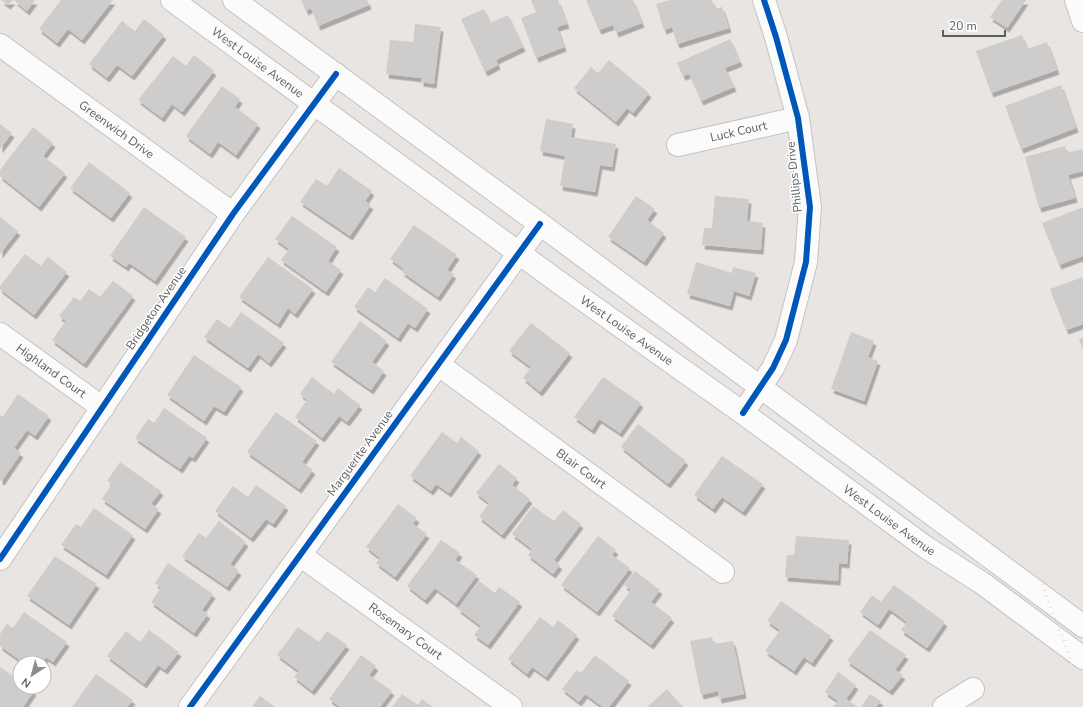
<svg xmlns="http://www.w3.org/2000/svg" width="1083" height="707" font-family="'Nunito Sans',sans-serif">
  <defs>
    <filter id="shadow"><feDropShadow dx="2.5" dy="4.5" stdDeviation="0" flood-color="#0004"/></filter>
  </defs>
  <rect width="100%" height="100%" fill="#e8e5e3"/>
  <g fill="#cfcccc" filter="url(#shadow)">
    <polygon points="1,0 13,0 8,5"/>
    <polygon points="14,0 35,0 27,11"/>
    <polygon points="61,0 113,0 82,40 68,29 57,43 39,29"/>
    <polygon points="301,0 367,0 369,5 318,26 311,8 306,11"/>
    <polygon points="531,0 558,0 567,24 557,27 564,47 536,58 521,18 536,12"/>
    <polygon points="586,0 633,0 642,23 616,33 613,25 599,30"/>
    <polygon points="670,0 712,0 715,9 722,7 729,28 677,44 672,27 664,30 656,4"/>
    <polygon points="1002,0 1026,0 1007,28 990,17"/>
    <polygon points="484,9 490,23 508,15 523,47 496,60 498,65 485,72 461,19"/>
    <polygon points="144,19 164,35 132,76 117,65 107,78 89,64 122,21 135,31"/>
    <polygon points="415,24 441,27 434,84 421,82 421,78 386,74 390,40 413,42"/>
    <polygon points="1022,35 1027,49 1047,42 1057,70 991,93 976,51"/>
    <polygon points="730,39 740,62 725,68 734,87 701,101 689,74 683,76 677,63"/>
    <polygon points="194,55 214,71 182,112 172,104 162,118 138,100 173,56 186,66"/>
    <polygon points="609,60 649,93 633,113 627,108 616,122 574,88 591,67 598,73"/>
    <polygon points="1061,85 1076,128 1021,149 1005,106"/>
    <polygon points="222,86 240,99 235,107 258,124 236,155 218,142 210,154 186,136"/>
    <polygon points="546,119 573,124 571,137 616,144 612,167 600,165 595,192 560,186 565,156 540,151"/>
    <polygon points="0,124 12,133 0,149"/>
    <polygon points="33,127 53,143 43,156 65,173 39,207 0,176 0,170"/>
    <polygon points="1065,146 1067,153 1082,149 1083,152 1083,171 1068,175 1075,198 1039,208 1025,157"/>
    <polygon points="89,162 130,193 111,218 70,188"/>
    <polygon points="339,168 372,191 365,201 371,205 350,236 300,202 316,179 327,186"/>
    <polygon points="636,196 655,209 647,220 664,233 644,262 608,237"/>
    <polygon points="715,196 749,199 747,221 763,223 761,250 702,245 704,228 712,228"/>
    <polygon points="144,207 186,237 155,281 129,263 126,267 110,256"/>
    <polygon points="1083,207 1083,256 1059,265 1042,223"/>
    <polygon points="292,216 337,247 328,261 341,270 326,292 281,260 289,249 275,239"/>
    <polygon points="0,217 18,231 0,254"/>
    <polygon points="414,225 457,255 447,270 454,274 438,297 402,272 404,269 390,259"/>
    <polygon points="25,254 41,266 48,257 67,272 34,315 0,289 0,286"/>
    <polygon points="268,257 313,289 295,314 288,308 278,324 239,297"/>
    <polygon points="696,262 732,273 733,267 756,273 749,296 734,291 730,306 687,294"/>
    <polygon points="1083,277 1083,324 1066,330 1050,289"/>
    <polygon points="385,278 428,309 415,328 408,323 398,338 354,307 368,287 375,292"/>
    <polygon points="113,281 133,296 84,364 52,340 66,321 59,316 74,297 80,301 89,289 100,297"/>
    <polygon points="241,312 284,343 269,363 258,354 248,368 204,337 217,319 230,328"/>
    <polygon points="360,321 387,341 372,362 384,371 371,390 331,362"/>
    <polygon points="531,323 570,353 540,392 523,378 531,367 509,351"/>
    <polygon points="851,332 874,341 868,357 878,361 864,401 831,389"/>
    <polygon points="1083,338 1083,350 1079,339"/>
    <polygon points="194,355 241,387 224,412 214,406 204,421 167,395"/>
    <polygon points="312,377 334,394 338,388 360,405 347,422 339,416 322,438 295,417 307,400 300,394"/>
    <polygon points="603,377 641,403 620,433 599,419 592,430 574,417"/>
    <polygon points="18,394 49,416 35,436 27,430 14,448 21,453 2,481 0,480 0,415 3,417"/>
    <polygon points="164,408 207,438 193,458 189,456 180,469 135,438 148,419 154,423"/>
    <polygon points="276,412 317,441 302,462 313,470 299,489 247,452"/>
    <polygon points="638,424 686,461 668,484 621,447"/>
    <polygon points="442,432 457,443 461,437 479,451 449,493 436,484 431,491 410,476"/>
    <polygon points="722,456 763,484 743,512 722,497 713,509 694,495"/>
    <polygon points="120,462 161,491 151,504 159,509 145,529 102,499 112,484 107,481"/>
    <polygon points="499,464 517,478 512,485 530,499 502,535 479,517 489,503 476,493"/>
    <polygon points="256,485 286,506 273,524 266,519 251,538 215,511 233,486 248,497"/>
    <polygon points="398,504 417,518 413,524 427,534 395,577 376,563 380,558 366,547"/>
    <polygon points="533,506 554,521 563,510 581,524 554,560 560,565 553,574 528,555 532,549 512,534"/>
    <polygon points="94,508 133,535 106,575 61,545 76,524 81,527"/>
    <polygon points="219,521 246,542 230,564 239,571 227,587 182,556 199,533 206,538"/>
    <polygon points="598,536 616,550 612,555 630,568 597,612 561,585"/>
    <polygon points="796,536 849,540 847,564 839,563 838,581 785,577 787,555 794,555"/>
    <polygon points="441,540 460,553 455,560 477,575 456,604 435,588 425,600 407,586"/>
    <polygon points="55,556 97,584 69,625 27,596"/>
    <polygon points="168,563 213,594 202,610 208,614 194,633 151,602 161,588 155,583"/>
    <polygon points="635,571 660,590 651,602 672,618 651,645 612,616 631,590 624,585"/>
    <polygon points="479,581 495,593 499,587 520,602 488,645 474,635 481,626 458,609"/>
    <polygon points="894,585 945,622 927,648 901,630 907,622 889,609 878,625 860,612 872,595 881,602"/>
    <polygon points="781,601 831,636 812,663 804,657 794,671 765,651 780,630 767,621"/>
    <polygon points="24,612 67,642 53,662 46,657 43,663 24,663 0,646 0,634 7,624 13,628"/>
    <polygon points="540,617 553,627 558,620 577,635 546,677 532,667 527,674 508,659"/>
    <polygon points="298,627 319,642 327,631 347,645 312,691 294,677 299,671 277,655"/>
    <polygon points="149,630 179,652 165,670 158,665 144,684 107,656 126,631 140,642"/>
    <polygon points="870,630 906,655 895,670 903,675 890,691 847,661"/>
    <polygon points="712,637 714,644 733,641 744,694 719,699 718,691 701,695 690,641"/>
    <polygon points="361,655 376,666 369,675 392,691 380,707 340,707 329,699"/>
    <polygon points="595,655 629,681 609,707 603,707 585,694 579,702 562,689 577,670 581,673"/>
    <polygon points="0,667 20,681 20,687 29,687 34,691 23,707 0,707"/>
    <polygon points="838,672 856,685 846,699 858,707 833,707 838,701 825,692"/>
    <polygon points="96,674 133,700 127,707 72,707"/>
    <polygon points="667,689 683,707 647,707"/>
    <polygon points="402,694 418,705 422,699 433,707 392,707"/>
    <polygon points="870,694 881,701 876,707 861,707"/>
    <polygon points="260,696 275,707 252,707"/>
  </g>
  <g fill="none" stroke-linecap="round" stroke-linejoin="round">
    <g stroke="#c4c3c3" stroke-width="24">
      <g id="street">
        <polyline points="1076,0 1083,21"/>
        <path id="s1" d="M0,45L233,214"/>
        <path id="s2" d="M678,145L798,118"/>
        <path id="s3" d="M0,334L103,408"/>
        <path id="s4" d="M439,365L723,572"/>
        <polyline points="743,413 773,368 786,340 806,262 810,207 798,118 776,37 764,0"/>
        <path id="s5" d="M300,555L511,707"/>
        <polyline points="0,559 233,214 336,74"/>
        <polyline points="944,707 973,689"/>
      </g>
    </g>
    <g stroke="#c4c3c3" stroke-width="24">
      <g id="secondary">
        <path id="s6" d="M172,0L571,291L743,413L924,546L982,583L1083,658"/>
        <polyline points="234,0 540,224 1083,626"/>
        <polyline points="190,707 540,224"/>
      </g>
    </g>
    <use href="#street" stroke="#fcfbfb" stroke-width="22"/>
    <use href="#secondary" stroke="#fcfbfb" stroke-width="22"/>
    <polyline stroke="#e0e0e0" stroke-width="3" stroke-dasharray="1 5" stroke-linecap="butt" points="860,0 1048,601 1065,644 1083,701"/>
    <g stroke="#fff" stroke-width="8">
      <g id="cycleway">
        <polyline points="743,413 773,368 786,340 806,262 810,207 798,118 776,37 764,0"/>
        <polyline points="0,559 233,214 336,74"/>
        <polyline points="190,707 540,224"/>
      </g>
    </g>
    <use href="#cycleway" stroke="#0057b8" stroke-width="6"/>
  </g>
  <g text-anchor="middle" stroke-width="3" stroke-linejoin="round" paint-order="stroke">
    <g font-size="12" fill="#595e60" stroke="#fff">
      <text dy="4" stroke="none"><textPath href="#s6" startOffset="106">West Louise Avenue</textPath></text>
      <text dy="4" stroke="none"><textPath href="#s1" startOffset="144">Greenwich Drive</textPath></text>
      <text dy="4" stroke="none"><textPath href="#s2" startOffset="62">Luck Court</textPath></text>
      <text transform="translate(794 177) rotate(-96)" y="4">Phillips Drive</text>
      <text transform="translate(156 308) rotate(-56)" y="4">Bridgeton Avenue</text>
      <text dy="4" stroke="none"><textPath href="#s6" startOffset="562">West Louise Avenue</textPath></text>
      <text dy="4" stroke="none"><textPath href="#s3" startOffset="63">Highland Court</textPath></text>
      <text transform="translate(360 453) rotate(-54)" y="4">Marguerite Avenue</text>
      <text dy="4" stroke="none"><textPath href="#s4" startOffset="176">Blair Court</textPath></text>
      <text dy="4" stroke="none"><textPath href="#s6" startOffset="886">West Louise Avenue</textPath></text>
      <text dy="4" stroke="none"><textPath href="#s5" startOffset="130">Rosemary Court</textPath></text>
    </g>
  </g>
  <g transform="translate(32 675) rotate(216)"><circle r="19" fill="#ffffff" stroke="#bdbfbf"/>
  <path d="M0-3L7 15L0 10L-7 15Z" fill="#8b8d8e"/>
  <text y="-6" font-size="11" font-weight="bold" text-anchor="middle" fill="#595e60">N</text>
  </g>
  <path d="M943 30v6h62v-6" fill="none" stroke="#595e60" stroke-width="2"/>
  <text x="949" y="30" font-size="12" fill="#595e60" stroke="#ffffff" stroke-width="3" paint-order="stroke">20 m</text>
</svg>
